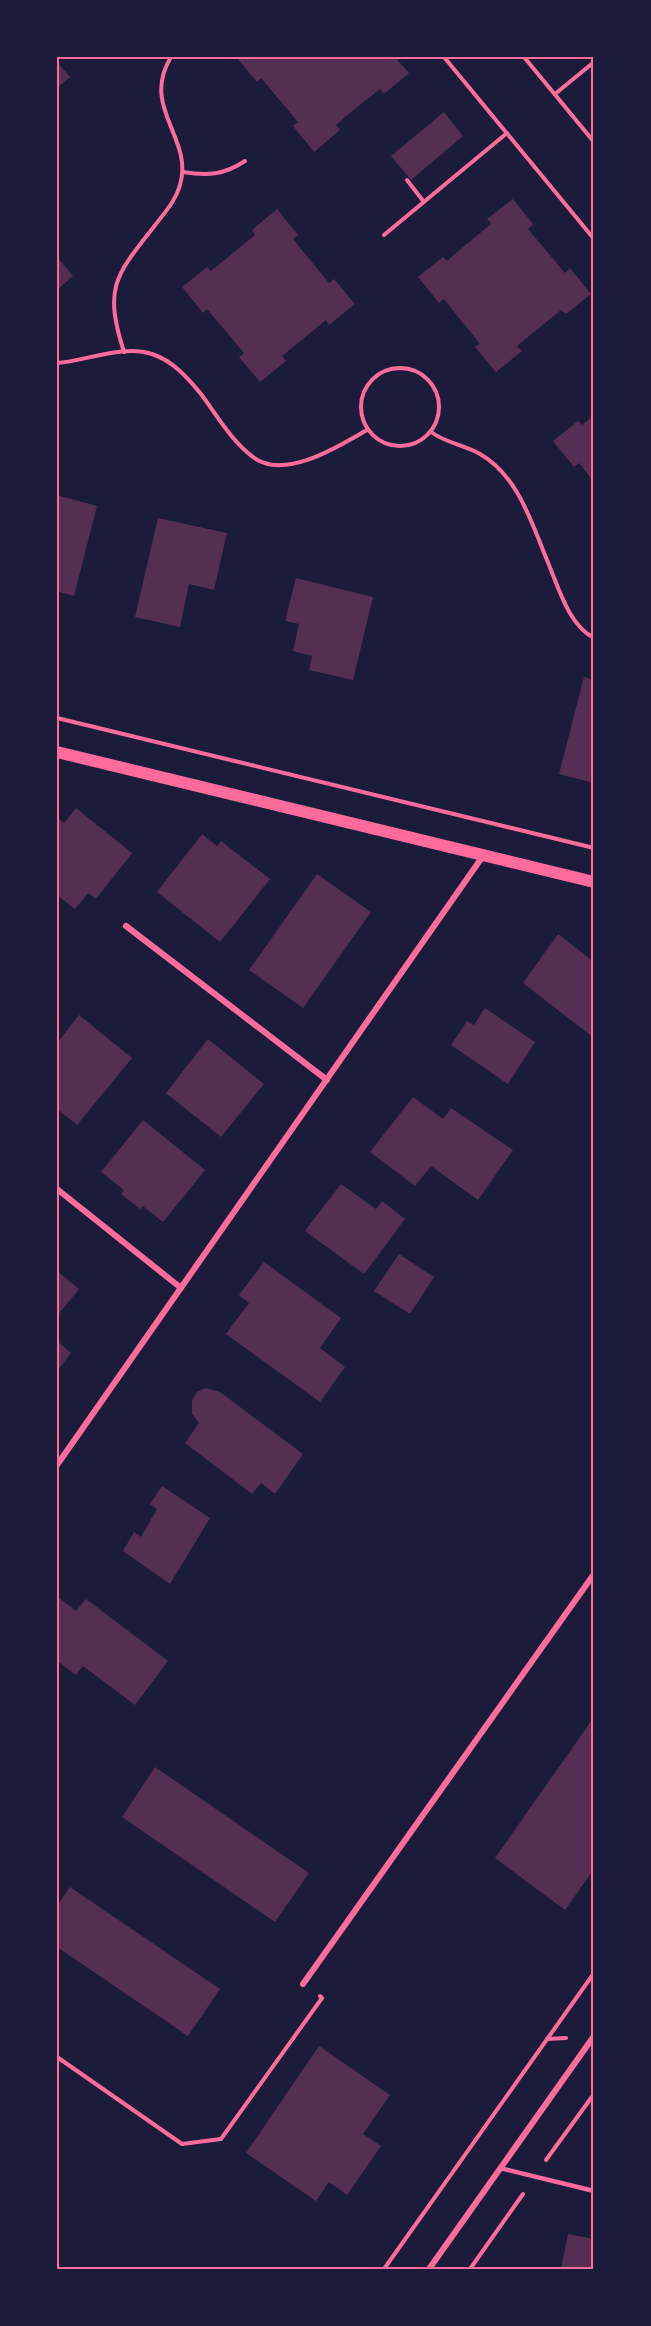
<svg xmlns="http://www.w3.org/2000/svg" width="651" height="2326" font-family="'Sofia Sans Condensed',sans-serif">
  <rect width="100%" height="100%" fill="#1b1b3a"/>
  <g fill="#542f53">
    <polygon points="236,57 395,57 409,73 384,94 380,89 351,112 336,125 340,130 314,152 293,126 298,122 261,78 257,82"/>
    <polygon points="57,62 70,77 57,88"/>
    <polygon points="444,112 463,136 411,180 391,156"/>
    <polygon points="513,199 533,224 528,229 565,273 570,268 591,294 566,314 561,310 517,346 522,351 496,372 475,347 480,344 444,299 439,303 418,277 443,257 447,261 462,248 491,224 487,219"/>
    <polygon points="277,209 298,235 293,239 329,283 334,279 355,304 329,325 326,320 282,356 286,361 260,382 239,357 244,353 207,309 203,313 182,287 207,267 211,271 255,235 252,230"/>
    <polygon points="57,257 73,276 57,290"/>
    <polygon points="594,415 594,482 579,463 574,467 553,441 578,421 582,425"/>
    <polygon points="57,495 97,506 74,596 57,591"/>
    <polygon points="158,518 227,533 214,590 189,584 180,627 135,617"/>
    <polygon points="296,578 373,597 353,680 309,670 312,656 293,651 299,624 285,621"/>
    <polygon points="584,677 594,680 594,783 559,774"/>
    <polygon points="76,808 132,853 96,899 88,893 75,909 57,895 57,817 64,823"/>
    <polygon points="202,834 217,846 221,841 270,879 220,942 157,892"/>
    <polygon points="317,874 371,912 303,1008 249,970"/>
    <polygon points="558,934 594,962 594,1038 523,983"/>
    <polygon points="485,1008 535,1042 508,1084 451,1045 467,1021 474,1025"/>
    <polygon points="79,1015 132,1058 77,1125 57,1109 57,1043"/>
    <polygon points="208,1039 264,1084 221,1137 166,1093"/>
    <polygon points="413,1097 443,1119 451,1108 513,1150 478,1200 431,1166 415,1186 370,1152"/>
    <polygon points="143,1120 205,1170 163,1222 143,1206 140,1209 121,1194 124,1190 101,1172"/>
    <polygon points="341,1184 376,1209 382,1201 405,1219 364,1274 305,1231"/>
    <polygon points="399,1254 434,1277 410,1314 374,1291"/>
    <polygon points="264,1262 341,1318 320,1348 345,1367 320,1402 226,1334 249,1303 239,1295"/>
    <polygon points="57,1271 79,1289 57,1316"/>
    <polygon points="57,1341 71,1353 57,1371"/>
    <polygon points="206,1388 220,1392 303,1454 275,1494 261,1483 252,1494 185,1443 199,1423 192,1414 192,1400 197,1392"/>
    <polygon points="162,1486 210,1518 170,1584 123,1551 134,1532 141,1537 157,1509 150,1504"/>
    <polygon points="57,1596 76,1611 86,1599 168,1661 135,1705 83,1666 76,1675 57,1661"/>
    <polygon points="594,1717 594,1869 565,1910 495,1858"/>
    <polygon points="155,1767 309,1873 275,1922 122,1817"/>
    <polygon points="70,1887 220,1989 188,2036 57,1947 57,1906"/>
    <polygon points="319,2046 390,2095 363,2134 381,2146 347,2195 329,2182 316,2201 246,2153"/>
    <polygon points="568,2234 594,2239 594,2269 561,2269"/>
  </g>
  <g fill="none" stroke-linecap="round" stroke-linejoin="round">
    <g stroke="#ff6b9d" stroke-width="4">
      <polyline points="444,57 594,239"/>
      <polyline points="524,57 594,142"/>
      <polyline points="555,94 594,62"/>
      <path d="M183,172C207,176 224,175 245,161"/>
      <polyline points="407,180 424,202"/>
      <polyline points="384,235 507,133"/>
      <path d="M124,352C103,286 116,275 156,224C166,211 176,200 180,185C194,138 140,108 171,57"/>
      <path d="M57,363C86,361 123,344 152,354C173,361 187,377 201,394C216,414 232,442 253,457C285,481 339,446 367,430"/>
      <circle cx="400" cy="407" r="39"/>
      <path d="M431,432C446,443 464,445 480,454C519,476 533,527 549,565C559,589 569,625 594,638"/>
      <polyline points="57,718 594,848"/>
      <polyline points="547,2039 566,2038"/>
      <polyline points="57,2057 182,2144 221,2139 322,1998 320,1996"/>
      <polyline points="546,2160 594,2094"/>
      <polyline points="384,2269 594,1973"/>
      <polyline points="470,2269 523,2194"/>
    </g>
    <polyline stroke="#ff6b9d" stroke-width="4.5" points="500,2168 594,2191"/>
    <g stroke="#ff6b9d" stroke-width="6">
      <polyline points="126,926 327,1080"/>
      <polyline points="57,1189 181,1288"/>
      <polyline points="57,1465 483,856"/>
      <polyline points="303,1984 594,1574"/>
      <polyline points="429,2269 594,2036"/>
    </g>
    <polyline stroke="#ff6b9d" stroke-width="12" points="57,752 594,882"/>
  </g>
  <rect width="651" height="2326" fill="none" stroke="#1b1b3a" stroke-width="117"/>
  <rect x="58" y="58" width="534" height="2210" fill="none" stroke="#ff6b9d" stroke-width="2"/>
</svg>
